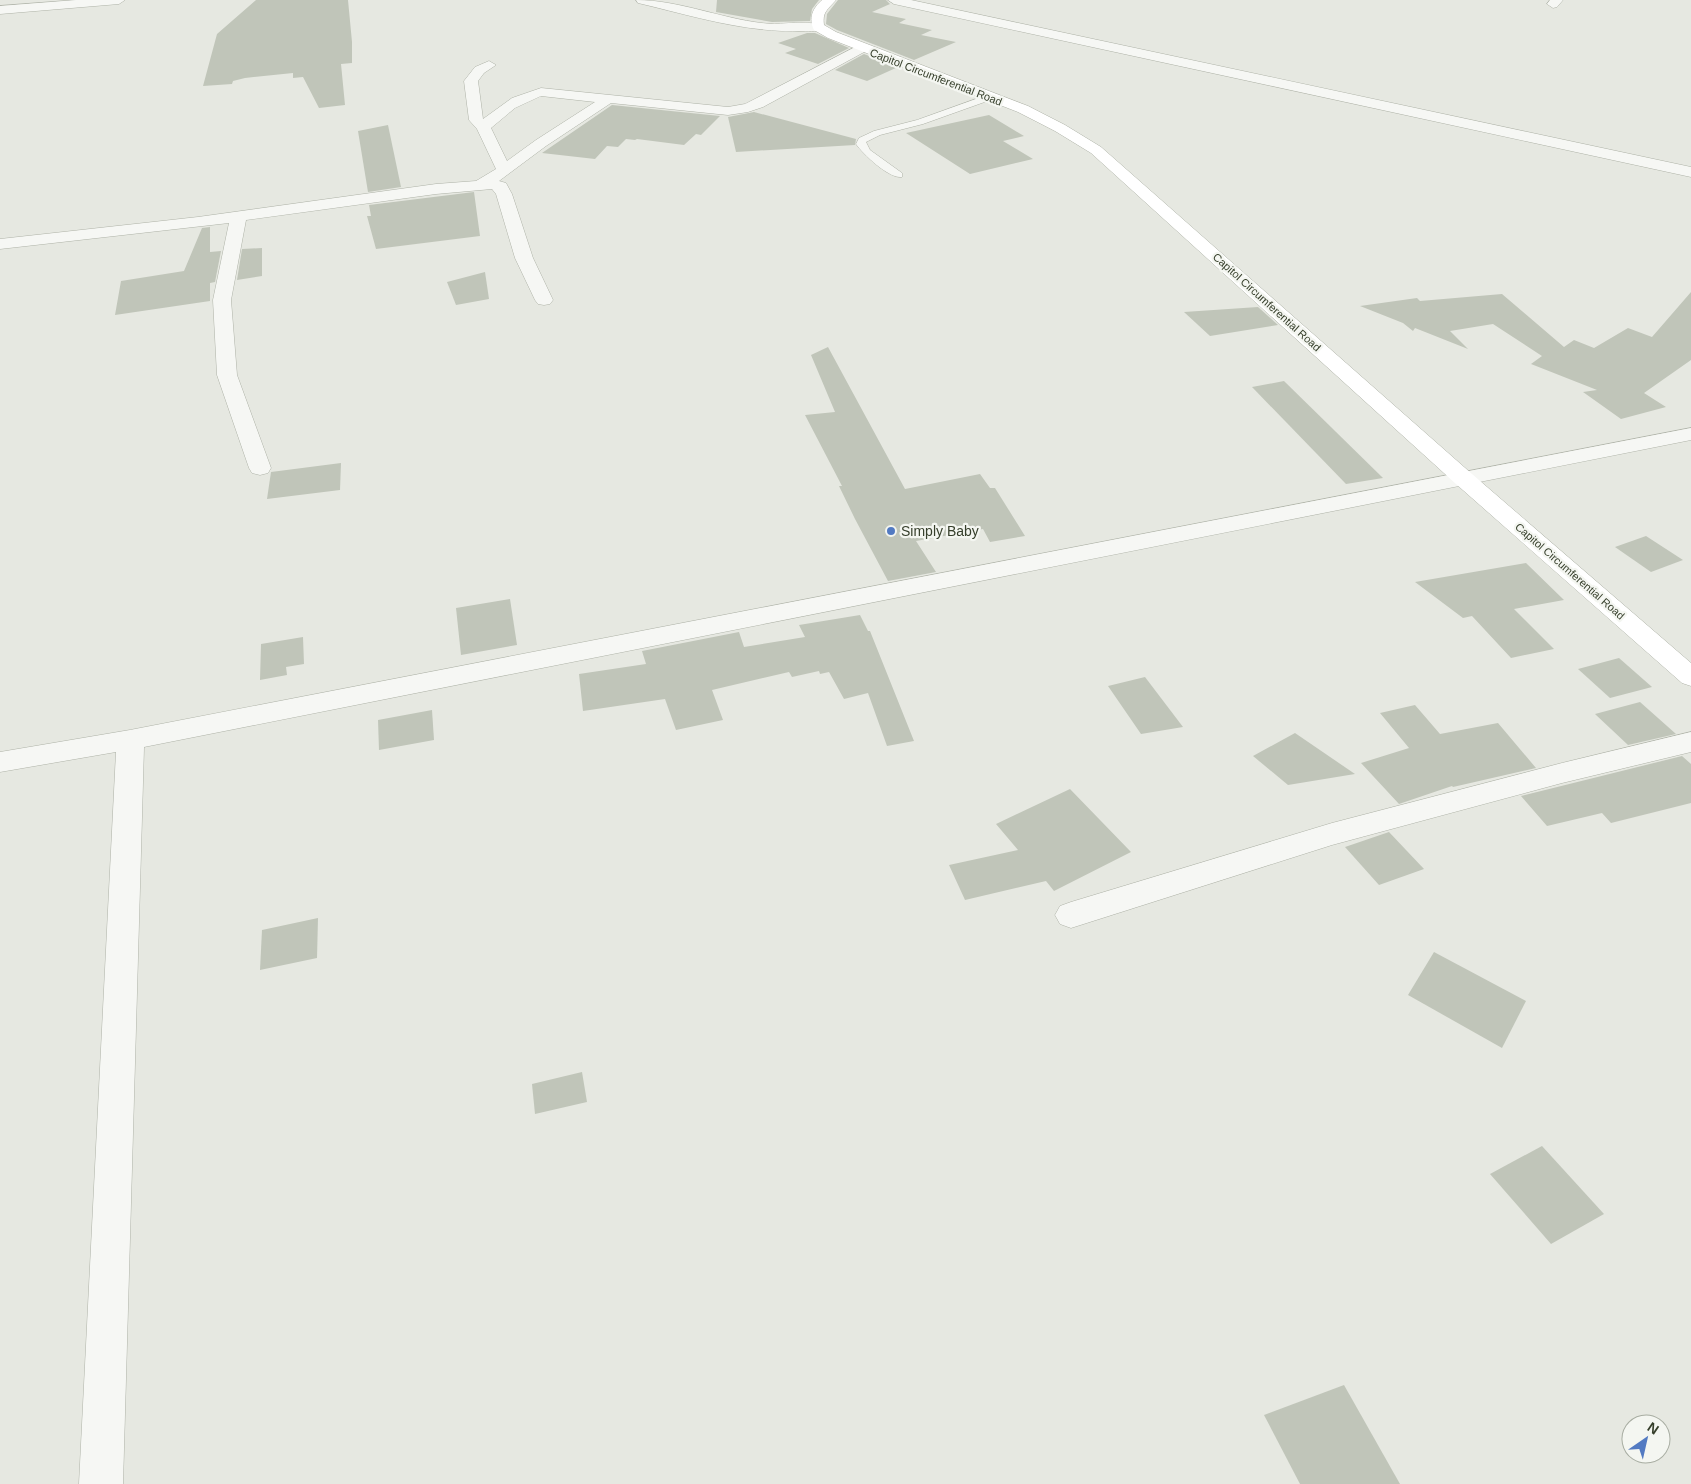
<svg xmlns="http://www.w3.org/2000/svg" width="1691" height="1484" font-family="Arial,sans-serif">
  <rect width="100%" height="100%" fill="#e6e8e1"/>
  <g fill="#c0c5b9">
    <polygon points="256,0 348,0 352,42 352,63 341,64 345,105 319,108 303,77 293,78 293,73 245,78 233,81 232,84 203,86 217,34"/>
    <polygon points="717,0 819,0 812,9 810,21 772,22 716,12"/>
    <polygon points="838,0 886,0 890,4 872,12 906,19 899,23 932,30 921,35 956,42 914,60 837,30 826,24 827,14"/>
    <polygon points="807,33 815,33 849,48 818,64 785,53 796,49 778,43"/>
    <polygon points="864,54 898,67 867,81 835,70"/>
    <polygon points="612,105 720,116 701,135 696,134 684,145 637,139 635,140 626,139 618,147 607,146 595,159 542,153"/>
    <polygon points="754,112 856,139 855,145 736,152 728,117"/>
    <polygon points="989,115 1024,136 1003,141 1033,159 970,174 906,133"/>
    <polygon points="388,125 401,187 368,192 358,131"/>
    <polygon points="474,192 480,236 376,249 367,216 371,216 369,205"/>
    <polygon points="210,227 210,252 221,251 215,282 210,283 210,301 115,315 121,281 184,271 202,228"/>
    <polygon points="262,248 262,276 237,280 242,249"/>
    <polygon points="485,272 489,299 456,305 447,282"/>
    <polygon points="1691,292 1691,360 1644,393 1666,407 1621,419 1583,392 1597,390 1531,364 1542,356 1493,324 1450,331 1468,349 1415,328 1413,331 1403,323 1360,306 1417,298 1420,301 1502,294 1564,347 1574,340 1594,348 1628,328 1652,337"/>
    <polygon points="1258,307 1278,325 1210,336 1184,312"/>
    <polygon points="828,347 905,489 980,474 990,488 995,488 1025,536 990,542 983,529 916,541 936,572 888,581 855,519 839,486 842,486 805,415 835,412 811,355"/>
    <polygon points="1284,381 1383,478 1346,484 1252,387"/>
    <polygon points="341,463 340,490 267,499 271,472"/>
    <polygon points="1646,536 1683,560 1651,572 1615,547"/>
    <polygon points="1526,563 1564,600 1514,609 1554,649 1511,658 1472,616 1463,618 1415,582"/>
    <polygon points="510,599 517,645 461,655 456,608"/>
    <polygon points="860,615 868,631 870,631 914,741 887,746 868,693 844,699 829,672 820,674 819,671 792,677 789,672 712,690 723,720 676,730 665,699 583,711 579,674 646,664 642,651 739,632 744,647 805,637 799,625"/>
    <polygon points="303,637 304,664 286,667 287,675 260,680 261,644"/>
    <polygon points="1619,658 1652,687 1610,698 1578,669"/>
    <polygon points="1145,677 1183,727 1141,734 1108,686"/>
    <polygon points="1640,702 1676,734 1628,745 1595,714"/>
    <polygon points="1415,705 1440,734 1498,723 1536,768 1453,787 1452,786 1399,804 1361,763 1409,748 1380,713"/>
    <polygon points="432,710 434,740 379,750 378,720"/>
    <polygon points="1295,733 1355,774 1288,785 1253,756"/>
    <polygon points="1682,756 1691,764 1691,803 1611,823 1602,813 1547,826 1521,796"/>
    <polygon points="1070,789 1131,852 1054,891 1046,881 965,900 949,865 1018,850 996,824"/>
    <polygon points="1389,832 1424,869 1379,885 1345,847"/>
    <polygon points="318,918 317,958 260,970 262,930"/>
    <polygon points="1434,952 1526,1001 1502,1048 1408,995"/>
    <polygon points="582,1072 587,1102 535,1114 532,1084"/>
    <polygon points="1542,1146 1604,1214 1551,1244 1490,1174"/>
    <polygon points="1344,1385 1400,1484 1300,1484 1264,1415"/>
  </g>
  <g fill="none" stroke-linecap="round" stroke-linejoin="round">
    <g stroke="#aeb2a7" stroke-width="1">
      <path id="service" d="M990,94L994,97L993,99L923,124L880,135L866,142L870,150L902,173V177C889,179 863,154 856,144L859,138L874,131L917,120Z"/>
    </g>
    <g stroke="#aeb2a7" stroke-width="1">
      <g id="minor">
        <polygon points="76,0 125,0 119,4 0,14 0,6"/>
        <path d="M636,0C682,0 726,21 772,24C783,24 818,20 824,27C819,33 810,31 803,31C746,33 693,16 638,3Z"/>
        <polygon points="888,0 911,0 1691,167 1691,177 894,4"/>
        <polygon points="1550,0 1563,0 1557,7 1553,8 1547,4"/>
        <path d="M861,44L867,48L866,51L763,107L748,112L728,115L611,103L546,146L499,181L506,183L512,194L533,258L553,300L550,304L544,305L538,304L535,300L515,258L496,194L492,189L436,194L246,220L231,300L237,375L271,468L268,473L260,475L252,473L249,468L217,375L213,300L229,223L0,249V239L198,217L436,184L476,181L496,169L477,129L469,120L464,81L475,67L489,61L496,65L484,73L478,81L483,119L512,98L541,88L728,107L745,104ZM541,96L595,102L536,140L507,161L491,128L515,108Z"/>
        <polygon points="1691,428 1691,440 144,747 123,1484 79,1484 116,752 0,772 0,752 130,730"/>
        <polygon points="1691,732 1691,752 1562,783 1332,845 1071,928 1060,924 1055,915 1060,906 1071,902 1332,823 1562,763"/>
      </g>
    </g>
    <g stroke="#aeb2a7" stroke-width="1">
      <path id="secondary" d="M822,0H836C828,9 822,12 824,25L836,32L1028,106L1065,125L1101,147L1472,474L1691,663V686L1682,683L1456,484L1091,153L1055,131L1018,112L828,38L814,30C808,18 813,8 822,0Z"/>
    </g>
    <use href="#service" fill="#f6f7f4" fill-rule="evenodd"/>
    <use href="#minor" fill="#f6f7f4" fill-rule="evenodd"/>
    <use href="#secondary" fill="#fff" fill-rule="evenodd"/>
  </g>
  <circle fill="#527ac2" stroke="#f4f6f1" stroke-width="2" cx="891" cy="531" r="5"/>
  <g text-anchor="middle" stroke-width="4.5" stroke-linejoin="round" paint-order="stroke">
    <g font-size="11" fill="#363f2b" stroke="#f4f6f1">
      <text transform="translate(936 77) rotate(21)" y="4">Capitol Circumferential Road</text>
      <text transform="translate(1267 302) rotate(42)" y="4">Capitol Circumferential Road</text>
      <text transform="translate(1570 571) rotate(41)" y="4">Capitol Circumferential Road</text>
    </g>
    <g font-size="14" fill="#363f2b" stroke="#f4f6f1" text-anchor="start">
      <text x="901" y="536">Simply Baby</text>
    </g>
  </g>
  <g transform="translate(1646 1439) rotate(34)"><circle r="24" fill="#f4f6f1" stroke="#a8ada2"/>
  <path d="M0-4L9 19L0 12L-9 19Z" fill="#527ac2"/>
  <text y="-8" font-size="14" font-weight="bold" text-anchor="middle" fill="#363f2b">N</text>
  </g>
</svg>
